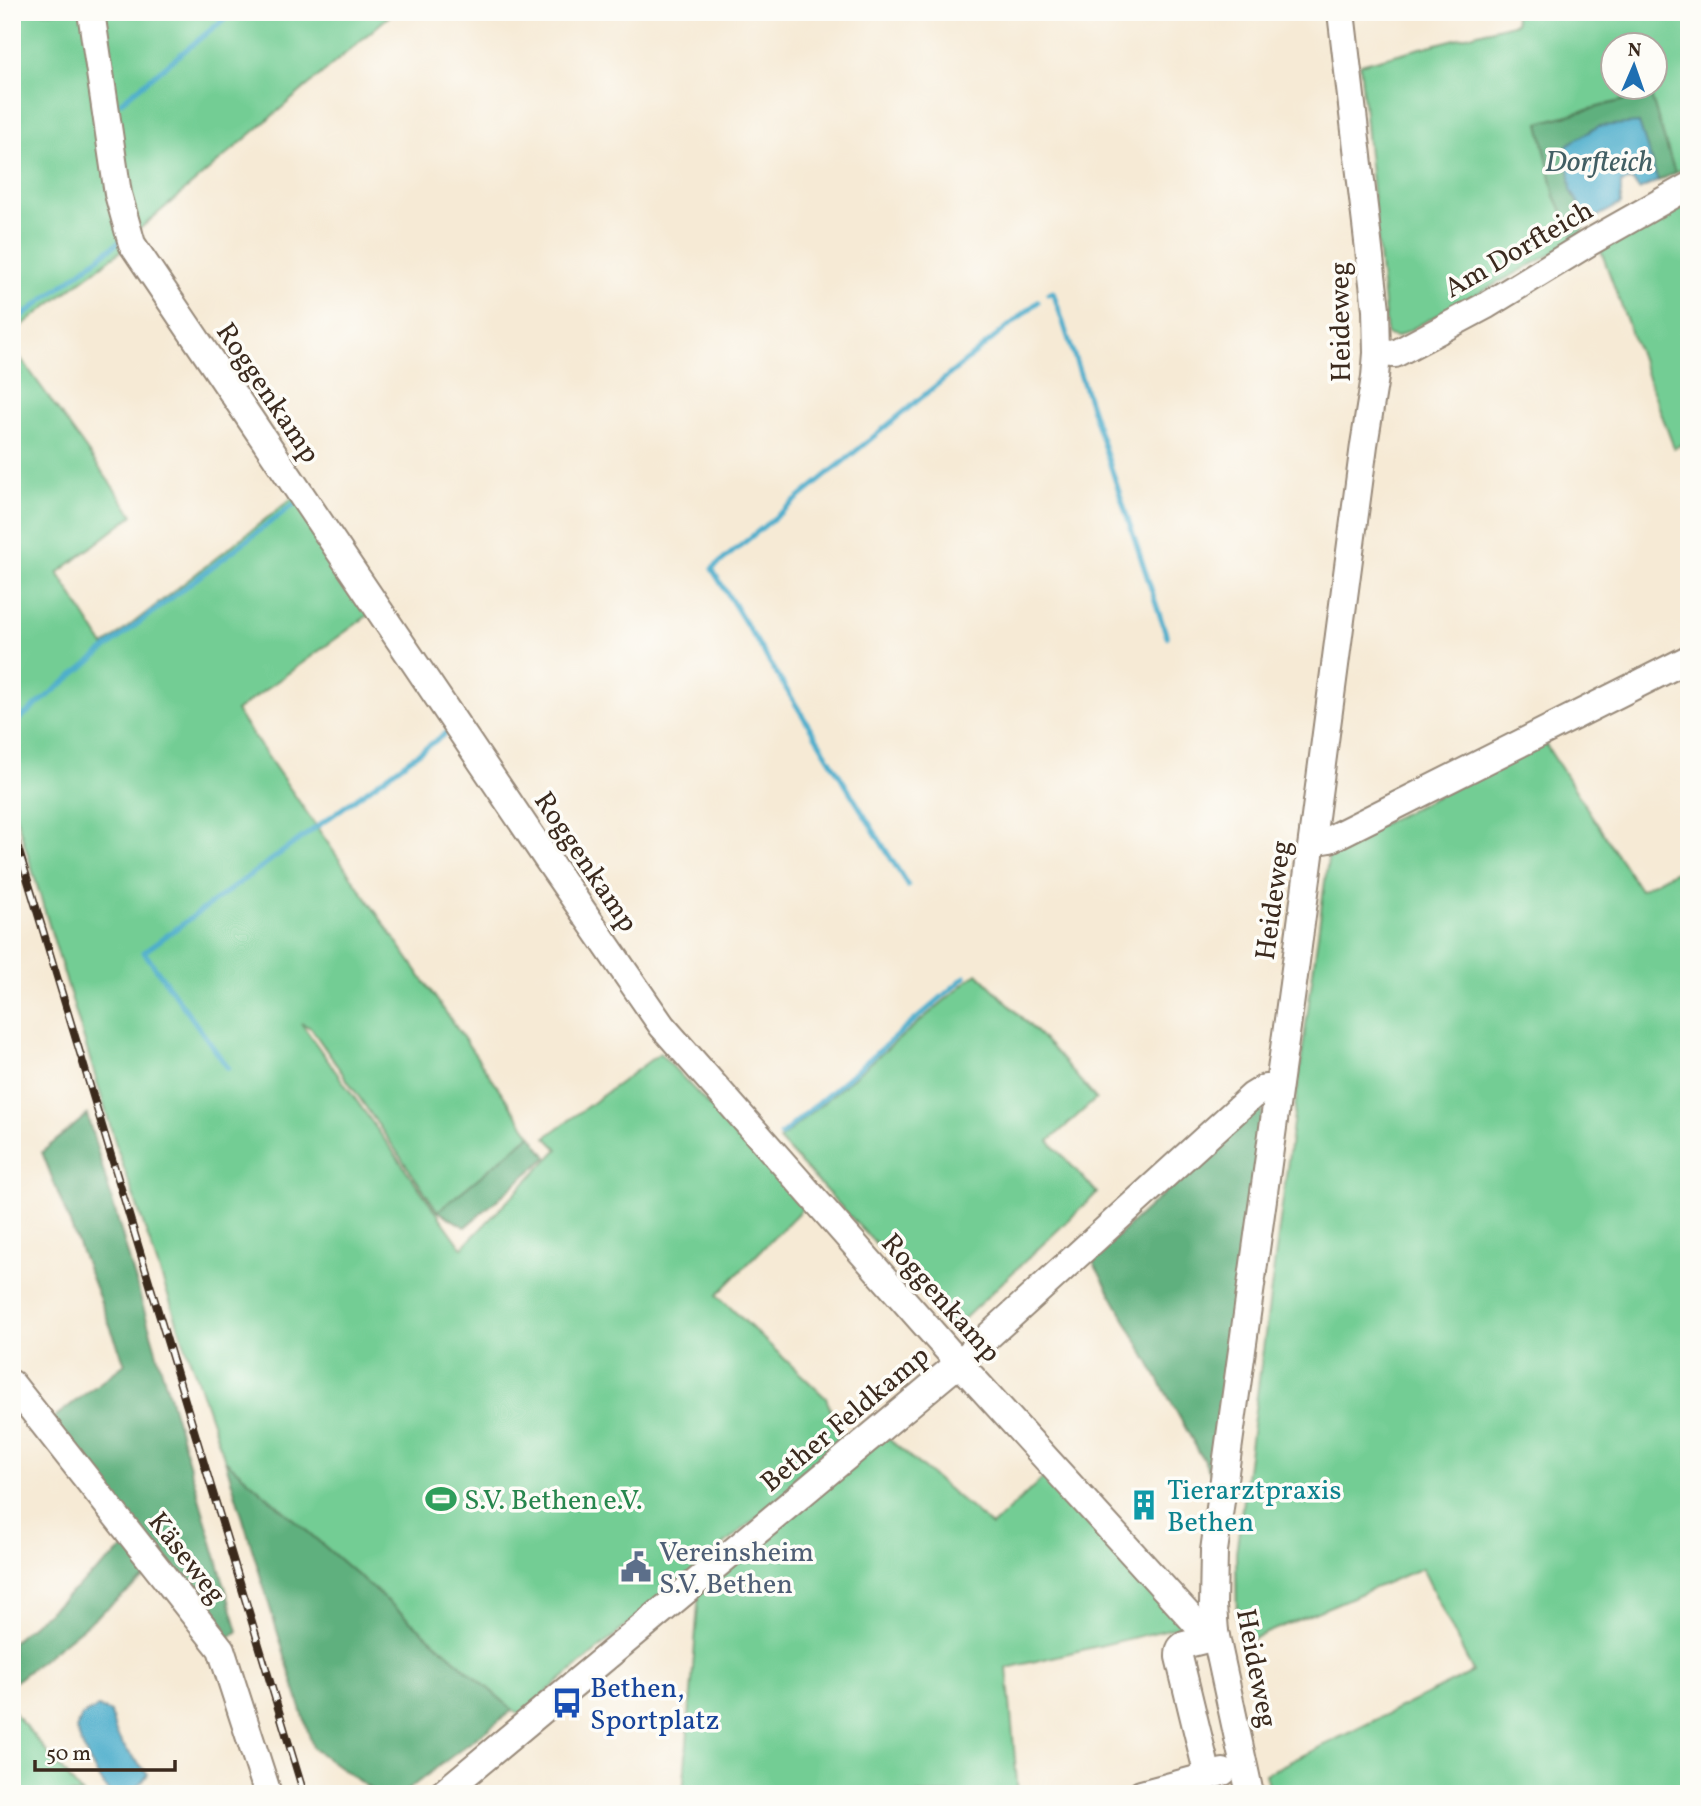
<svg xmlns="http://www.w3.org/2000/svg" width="1701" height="1806" font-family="Vollkorn,serif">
  <rect width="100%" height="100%" fill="#fdfcf7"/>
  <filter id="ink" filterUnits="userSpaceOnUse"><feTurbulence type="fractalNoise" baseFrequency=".0143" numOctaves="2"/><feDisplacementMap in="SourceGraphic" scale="14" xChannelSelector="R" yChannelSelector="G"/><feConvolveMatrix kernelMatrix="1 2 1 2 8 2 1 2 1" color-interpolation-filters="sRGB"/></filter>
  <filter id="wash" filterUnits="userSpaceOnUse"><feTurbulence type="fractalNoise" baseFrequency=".00686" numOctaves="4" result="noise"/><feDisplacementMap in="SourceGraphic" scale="28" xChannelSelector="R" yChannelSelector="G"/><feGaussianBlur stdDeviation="1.57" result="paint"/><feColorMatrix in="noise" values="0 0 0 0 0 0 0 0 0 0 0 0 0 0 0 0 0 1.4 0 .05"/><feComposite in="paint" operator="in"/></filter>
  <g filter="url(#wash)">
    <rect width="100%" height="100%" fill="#f6ead5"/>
    <g fill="#73cd94" stroke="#577c59" stroke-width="2" fill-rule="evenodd">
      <polygon points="12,12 85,12 125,248 12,333"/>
      <polygon points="102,12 394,12 136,232"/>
      <path d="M1514,12H1689V165L1675,173L1650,93L1539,123L1555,196L1576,241L1397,337L1387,335L1360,64L1516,23ZM1614,46H1656V88H1614Z"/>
      <polygon points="1689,199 1689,441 1674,448 1601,251"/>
      <polygon points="12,346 133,515 58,573 104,646 295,496 374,611 236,711 531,1135 438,1211 311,1028 301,1023 462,1248 558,1149 546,1137 660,1053 804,1207 717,1295 826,1398 839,1432 848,1442 520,1714 513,1710 225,1460 117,1148 12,803"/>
      <polygon points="1544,742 1640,890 1689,864 1689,1794 1270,1794 1265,1774 1473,1672 1422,1568 1240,1644 1237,1626 1236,1553 1329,851"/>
      <polygon points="977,973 1052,1048 1096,1099 1049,1141 1097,1193 954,1328 779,1140"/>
      <polygon points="885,1436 992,1526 1045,1476 1182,1626 1007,1668 1018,1794 683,1794 699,1592"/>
      <polygon points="12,1710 82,1794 12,1794"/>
    </g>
    <g fill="#5eb07e" stroke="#4c6d4e" stroke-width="2">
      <polygon points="1650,93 1675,173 1658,181 1639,123 1571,190 1589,221 1576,241 1555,196 1539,123"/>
      <polygon points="1264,1100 1214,1479 1092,1260"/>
      <polygon points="87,1115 238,1631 226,1640 52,1419 125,1364 42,1152"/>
      <polygon points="531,1135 547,1157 465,1227 438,1211"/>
      <polygon points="225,1460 513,1710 402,1794 377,1794 313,1748"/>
      <polygon points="129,1544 152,1572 12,1684 12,1642"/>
    </g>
    <g fill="#4daecc" stroke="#446c75" stroke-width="2">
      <polygon points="1639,123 1658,181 1639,190 1632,180 1621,183 1621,204 1589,221 1571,190 1567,145 1599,126"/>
      <path d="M98,1707L111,1712C115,1744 129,1751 148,1774C138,1790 128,1796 109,1792C94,1773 84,1753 76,1729L82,1716Z"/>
    </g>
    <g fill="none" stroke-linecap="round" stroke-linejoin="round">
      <g stroke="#4daecc" stroke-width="5">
        <polyline points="121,102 233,12"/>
        <polyline points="1048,294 1053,292 1167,637"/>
        <polyline points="12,324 123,239"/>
        <polyline points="12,725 119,638 294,504"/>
        <polyline points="908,886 712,569 1038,302"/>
        <polyline points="228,1068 144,952 449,731"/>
        <polyline points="781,1135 965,977"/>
      </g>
    </g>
  </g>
  <g filter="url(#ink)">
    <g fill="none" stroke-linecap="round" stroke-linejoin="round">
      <g stroke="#988a7a" stroke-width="30">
        <g id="minor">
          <polyline points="91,12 118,194 132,244 547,859 662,1026 959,1363 1203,1631 1215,1632"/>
          <polyline points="1377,353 1395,354 1487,305 1590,242 1689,186"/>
          <polyline points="1312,842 1330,839 1688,659"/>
          <polyline points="12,1384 221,1649 268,1794"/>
          <path d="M1208,1776L1179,1657C1179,1651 1179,1648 1184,1645L1216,1637"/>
          <polyline points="442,1794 959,1363 1252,1096 1265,1088 1278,1088"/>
          <polyline points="1141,1794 1223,1772"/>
          <polyline points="1250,1794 1215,1632 1213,1606 1214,1551 1293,984 1364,445 1375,377 1377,353 1376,309 1341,12"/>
        </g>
      </g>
      <use href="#minor" stroke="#fff" stroke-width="26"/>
      <g stroke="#3b2a1e" stroke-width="8">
        <polyline id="rail" points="12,828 304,1794"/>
      </g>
      <use href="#rail" stroke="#fdfcf7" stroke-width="5" stroke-dasharray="16" stroke-linecap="butt"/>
    </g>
  </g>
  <defs>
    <g id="stadium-bare" transform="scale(2.415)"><path d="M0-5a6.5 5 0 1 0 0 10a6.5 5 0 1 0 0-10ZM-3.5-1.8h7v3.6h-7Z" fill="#2e9e5b" stroke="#fdfcf7" stroke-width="2.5" paint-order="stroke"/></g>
    <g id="building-bare" transform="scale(2.415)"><path d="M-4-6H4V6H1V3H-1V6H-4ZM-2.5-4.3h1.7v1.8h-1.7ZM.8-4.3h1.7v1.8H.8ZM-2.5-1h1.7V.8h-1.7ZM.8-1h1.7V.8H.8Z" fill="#0f9aa8" stroke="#fdfcf7" stroke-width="2.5" paint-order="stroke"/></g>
    <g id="civic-bare" transform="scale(2.415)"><path d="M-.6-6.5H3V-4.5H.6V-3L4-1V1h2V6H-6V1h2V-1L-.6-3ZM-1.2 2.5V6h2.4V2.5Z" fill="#5c6f8a" stroke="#fdfcf7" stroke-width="2.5" paint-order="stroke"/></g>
    <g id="bus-bare" transform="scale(2.415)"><path d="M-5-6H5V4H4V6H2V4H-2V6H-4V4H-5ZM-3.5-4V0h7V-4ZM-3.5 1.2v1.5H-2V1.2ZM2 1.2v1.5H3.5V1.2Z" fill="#1a4fb4" stroke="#fdfcf7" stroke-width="2.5" paint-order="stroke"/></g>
  </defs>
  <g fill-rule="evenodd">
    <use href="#stadium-bare" x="441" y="1499"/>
    <use href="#building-bare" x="1144" y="1505"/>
    <use href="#civic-bare" x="636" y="1567"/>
    <use href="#bus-bare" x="567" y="1703"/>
  </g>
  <g text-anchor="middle" stroke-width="7" stroke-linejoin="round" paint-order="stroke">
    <g font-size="28" fill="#3b2a1e" stroke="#fdfcf7">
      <text transform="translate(1518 248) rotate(-30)" y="10">Am Dorfteich</text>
      <text transform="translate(1339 322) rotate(-91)" y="10">Heideweg</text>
      <text transform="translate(269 392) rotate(56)" y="10">Roggenkamp</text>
      <text transform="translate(587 861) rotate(56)" y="10">Roggenkamp</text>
      <text transform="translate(1272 900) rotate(-82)" y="10">Heideweg</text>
      <text transform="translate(942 1297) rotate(48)" y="10">Roggenkamp</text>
      <text transform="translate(844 1418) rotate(-40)" y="10">Bether Feldkamp</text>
      <text transform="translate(188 1557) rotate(52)" y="10">Käseweg</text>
      <text transform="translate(1258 1668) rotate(79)" y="10">Heideweg</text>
    </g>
    <g font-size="28" fill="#0d838f" stroke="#fdfcf7" text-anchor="start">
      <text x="1167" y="1499">Tierarztpraxis<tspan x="1167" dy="32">Bethen</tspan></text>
    </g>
    <g font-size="28" fill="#27864d" stroke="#fdfcf7" text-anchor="start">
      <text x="464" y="1509">S.V. Bethen e.V.</text>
    </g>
    <g font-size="28" fill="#4e5e75" stroke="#fdfcf7" text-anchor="start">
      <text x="659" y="1561">Vereinsheim<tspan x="659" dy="32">S.V. Bethen</tspan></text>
    </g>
    <g font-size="28" fill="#164399" stroke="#fdfcf7" text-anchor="start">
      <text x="590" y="1697">Bethen,<tspan x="590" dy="32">Sportplatz</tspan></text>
    </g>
    <g font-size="30" font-style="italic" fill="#425f64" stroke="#fdfcf7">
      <text x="1599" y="171">Dorfteich</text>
    </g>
  </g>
  <rect width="1701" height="1806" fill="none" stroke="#fdfcf7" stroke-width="42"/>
  <g transform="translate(1634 66) rotate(2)"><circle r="33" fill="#fdfcf7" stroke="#afa8a0" stroke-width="2"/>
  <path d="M0-5L12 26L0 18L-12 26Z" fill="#1f6fb2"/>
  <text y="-10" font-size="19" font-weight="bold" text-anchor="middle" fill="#3b2a1e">N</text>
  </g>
  <path d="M35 1760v10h140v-10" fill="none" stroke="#3b2a1e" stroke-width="3.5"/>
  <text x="46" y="1760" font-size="21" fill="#3b2a1e" stroke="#fdfcf7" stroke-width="5" paint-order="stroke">50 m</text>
</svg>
